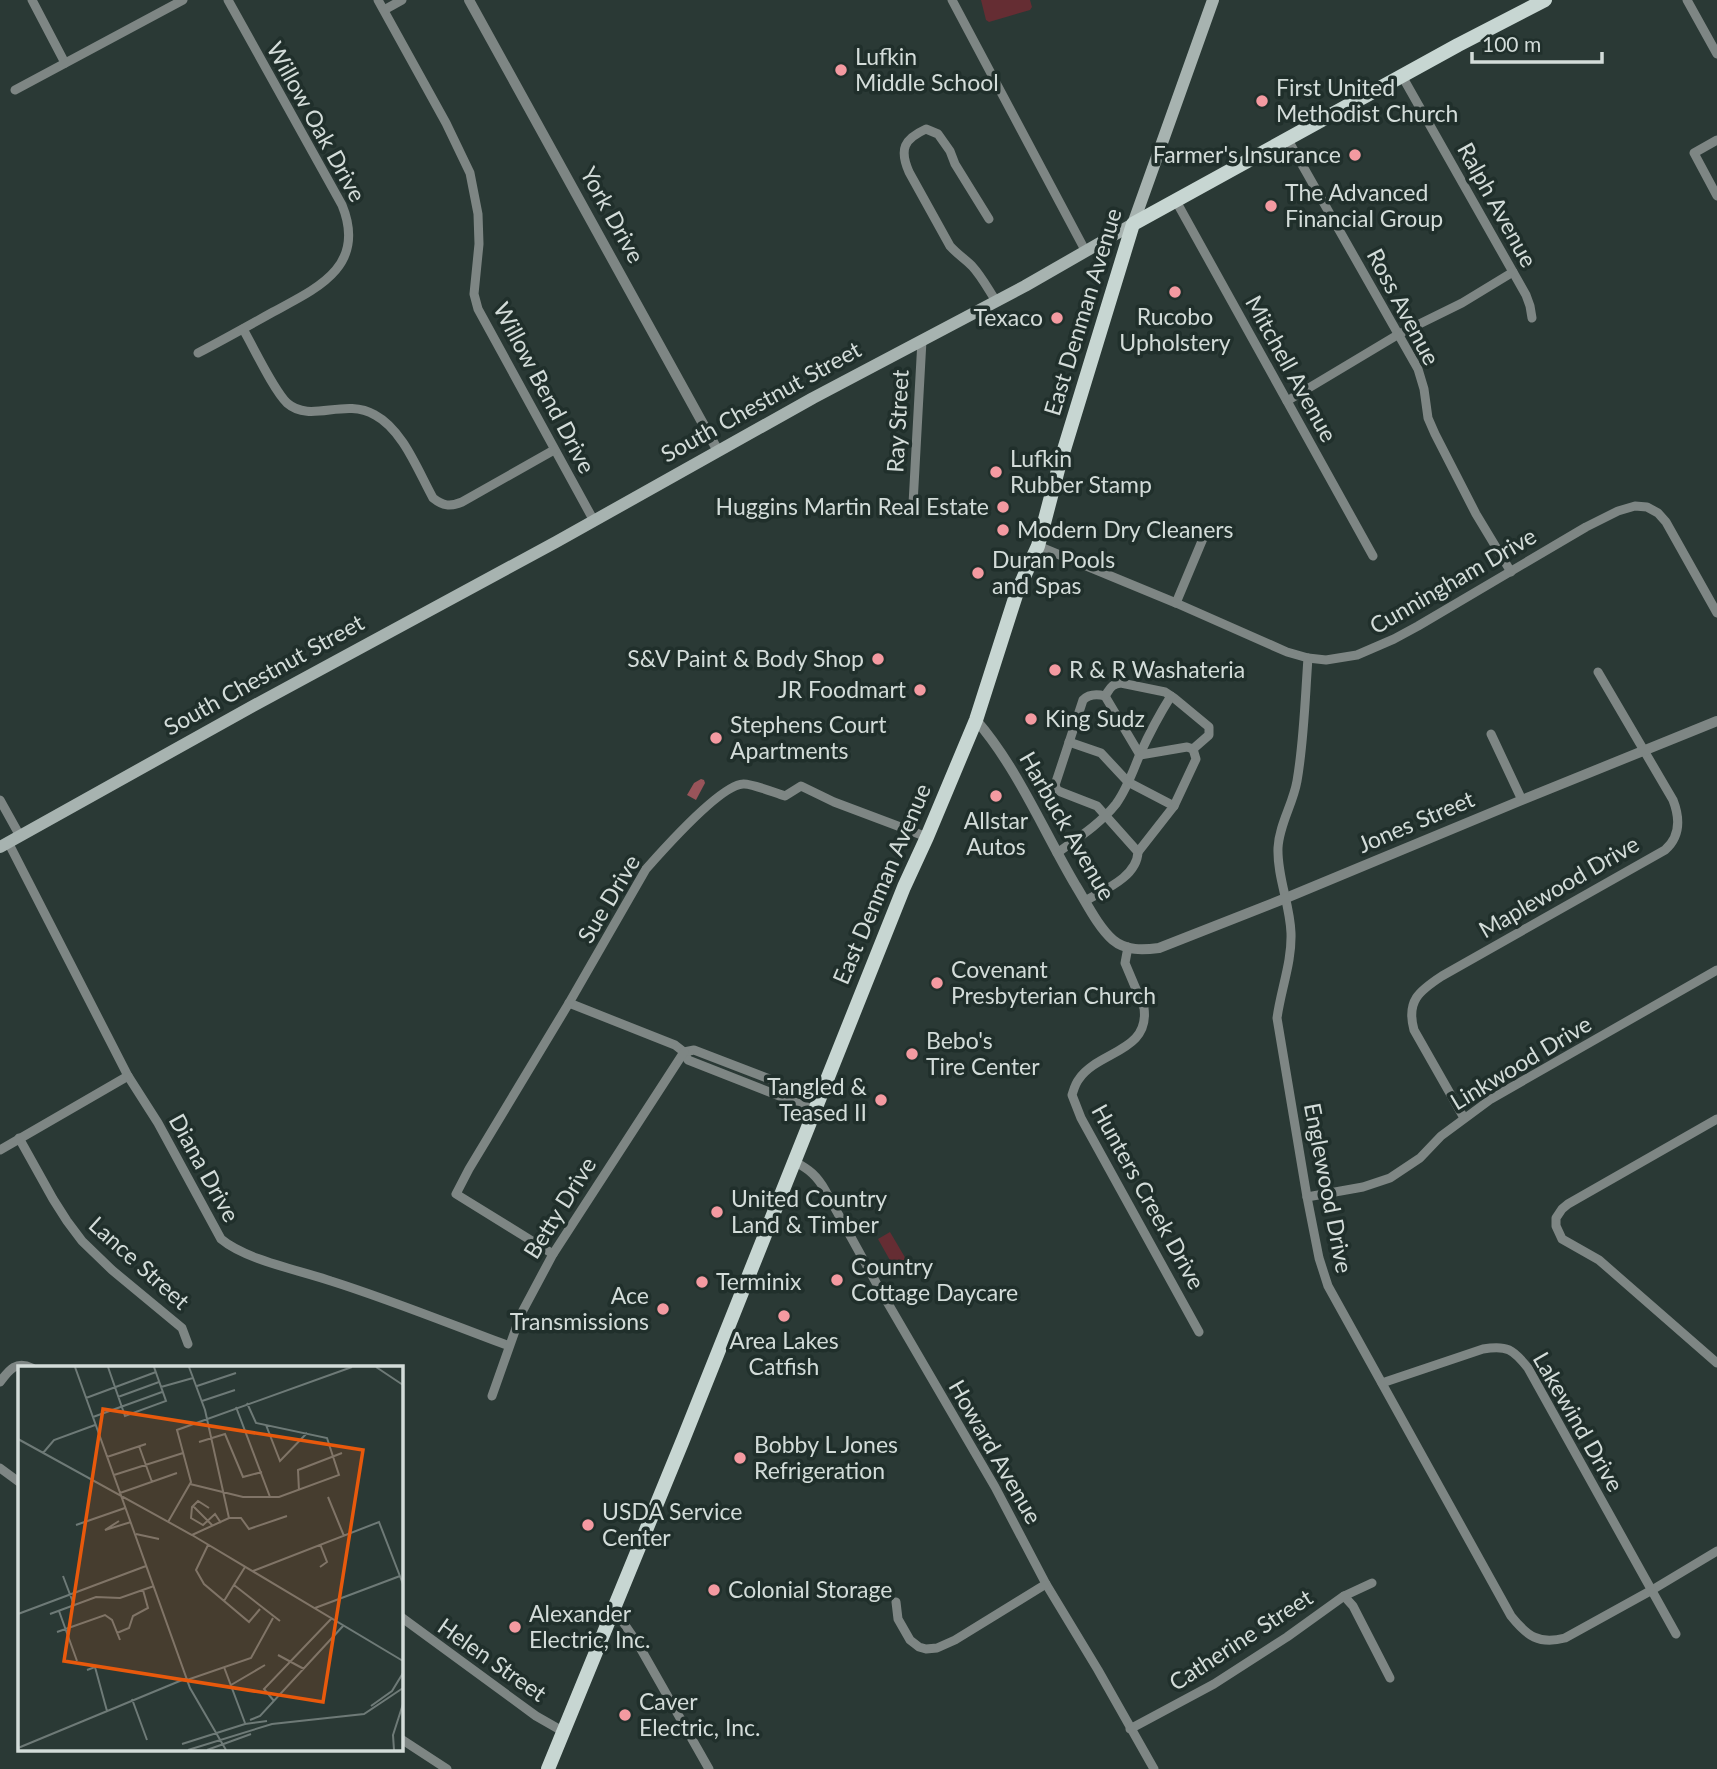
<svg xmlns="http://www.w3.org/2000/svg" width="1717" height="1769" font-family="Lato,sans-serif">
  <rect width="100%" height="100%" fill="#2a3935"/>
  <g fill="#652d33">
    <polygon points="981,0 1030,0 1032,7 1030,10 989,22 986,20"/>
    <polygon points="890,1232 913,1271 900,1278 878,1239"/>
  </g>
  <polygon fill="#98545a" points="701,779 704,780 705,783 696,800 687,795 694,783"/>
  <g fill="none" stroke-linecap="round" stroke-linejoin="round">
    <g stroke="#7e8684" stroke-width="9">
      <polyline points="32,0 65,63"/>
      <polyline points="378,0 446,123 470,173 478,214 479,244 474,294 478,309 594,521"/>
      <polyline points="952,0 1085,250"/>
      <polyline points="1687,0 1717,54"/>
      <polyline points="384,10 402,0"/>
      <polyline points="1402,76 1526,295 1530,306 1532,318"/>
      <polyline points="15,90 183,0"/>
      <polyline points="1288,140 1418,369 1424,389 1428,418 1435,434 1476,514 1511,572"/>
      <polyline points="1717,140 1694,153 1717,196"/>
      <polyline points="1176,201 1373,556"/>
      <path d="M989,219L955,164L950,151L938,134L926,129C904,139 899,149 909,172L950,246C957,254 965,259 972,266C982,277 988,289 996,301"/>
      <path d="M243,329C254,348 273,389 287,403C311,424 344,397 375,415C403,430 418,471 433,498C443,506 450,507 462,502L554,450"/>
      <path d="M198,353C223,340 248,326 273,312C318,288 367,266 342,205L228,0"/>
      <polyline points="1287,401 1399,334 1462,303 1513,272"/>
      <polyline points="913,504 922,340"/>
      <polyline points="1038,546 1176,603 1287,652 1308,658 1326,660 1357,655 1394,639 1418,626 1586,527 1618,511 1635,506 1647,507 1658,513 1666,522 1717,613"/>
      <polyline points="1176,603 1207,529"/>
      <path d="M1308,658C1305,699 1304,741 1297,781C1293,804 1279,825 1278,848C1277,877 1290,904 1291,933C1292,962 1281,989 1277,1018L1307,1197L1319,1258L1328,1286L1511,1616C1527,1636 1539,1645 1565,1638L1652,1590L1717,1551"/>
      <polyline points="1105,696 1140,755"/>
      <polyline points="1491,734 1522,800"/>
      <polyline points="1069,742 1101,753 1128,782 1174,806 1138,852"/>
      <polyline points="0,800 20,836"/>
      <polyline points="1174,806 1196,759 1193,749"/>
      <path d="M8,842L128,1076L158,1123L221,1239C246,1260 299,1270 331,1281C391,1300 450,1324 509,1346"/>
      <path d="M1057,853C1078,838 1100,824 1116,804C1127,789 1133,771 1140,754C1149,734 1159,715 1171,696"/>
      <path d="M1085,901C1104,890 1137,877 1138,852L1097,806L1061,792L1057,790L1055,785L1083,700C1089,694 1097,694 1105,696C1110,689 1111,684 1121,683L1165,692L1174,698L1209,727V735L1193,749L1187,747L1140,755"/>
      <path d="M1128,947L1125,963L1144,1008C1150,1052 1098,1051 1079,1079C1075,1084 1074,1089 1072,1095L1081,1118L1199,1332"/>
      <polyline points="569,1003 675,1045 684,1052 688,1060 815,1110"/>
      <polyline points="684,1052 694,1050 819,1098"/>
      <path d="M1464,1118L1414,1030C1406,1001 1419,991 1442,976L1665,850C1681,836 1680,818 1673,800L1598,672"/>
      <polyline points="1717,1119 1568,1204 1562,1209 1556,1218 1556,1226 1562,1239 1599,1260 1717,1363"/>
      <polyline points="19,1138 53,1199 67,1221 82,1241 112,1270 182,1328 188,1344"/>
      <polyline points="0,1150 128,1076"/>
      <path d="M795,1162C809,1169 817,1176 825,1190L879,1288L995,1487L1046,1584L1098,1670L1154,1769"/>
      <polyline points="1307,1197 1363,1187 1390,1178 1420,1158 1441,1136 1491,1099 1717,970"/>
      <path d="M553,1254L456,1194L469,1169L569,1003L646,869C662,851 720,785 743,784C751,783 775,793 785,796L801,786L834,802L927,837"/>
      <path d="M0,1382C9,1370 16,1360 32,1368"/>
      <path d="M1382,1383L1483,1349C1507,1345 1513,1349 1528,1368L1676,1634"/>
      <polyline points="492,1396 521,1314 553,1254 684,1052"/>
      <polyline points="0,1468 19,1482"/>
      <polyline points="1344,1596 1353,1606 1390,1678"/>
      <polyline points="896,1602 898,1619 910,1640 919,1647 926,1649 937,1648 955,1640 1046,1584"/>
      <polyline points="614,1609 638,1644 709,1769"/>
      <polyline points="401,1617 536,1716 564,1732"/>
      <polyline points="1130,1729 1214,1684 1287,1637 1344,1596 1372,1583"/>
      <polyline points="401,1739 447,1769"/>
    </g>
    <g stroke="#7e8684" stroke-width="10">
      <polyline points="469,0 718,451"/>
      <path d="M976,720C1017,767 1044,832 1076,886C1086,902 1098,927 1113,940C1126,951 1143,950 1159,948L1286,898L1522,800L1717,721"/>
    </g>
    <polyline stroke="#a7b3b0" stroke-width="12" points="0,847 253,706 556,542 813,398 1025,286 1133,224 1213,0"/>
    <polyline stroke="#c7d6d2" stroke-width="14" points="548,1769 683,1440 904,887 927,837 976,720 1017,592 1038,546 1059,466 1133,224 1458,45 1545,0"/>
  </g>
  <g fill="#f49aa1" stroke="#202f2b" stroke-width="2.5">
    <circle cx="841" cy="70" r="7"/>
    <circle cx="1262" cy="101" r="7"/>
    <circle cx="1355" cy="155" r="7"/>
    <circle cx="1271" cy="206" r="7"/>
    <circle cx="1175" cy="292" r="7"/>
    <circle cx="1057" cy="318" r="7"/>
    <circle cx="996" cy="472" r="7"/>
    <circle cx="1003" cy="507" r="7"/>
    <circle cx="1003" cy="530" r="7"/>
    <circle cx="978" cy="573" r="7"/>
    <circle cx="878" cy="659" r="7"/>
    <circle cx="1055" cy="670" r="7"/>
    <circle cx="920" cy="690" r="7"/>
    <circle cx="1031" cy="719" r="7"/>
    <circle cx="716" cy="738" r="7"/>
    <circle cx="996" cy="796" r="7"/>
    <circle cx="937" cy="983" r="7"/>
    <circle cx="912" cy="1054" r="7"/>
    <circle cx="881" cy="1100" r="7"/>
    <circle cx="717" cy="1212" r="7"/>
    <circle cx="837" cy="1280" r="7"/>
    <circle cx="702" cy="1282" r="7"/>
    <circle cx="663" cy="1309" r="7"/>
    <circle cx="784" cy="1316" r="7"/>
    <circle cx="740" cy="1458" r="7"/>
    <circle cx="588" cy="1525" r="7"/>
    <circle cx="714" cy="1590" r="7"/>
    <circle cx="515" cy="1627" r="7"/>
    <circle cx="625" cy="1715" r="7"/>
  </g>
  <g text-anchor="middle" stroke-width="7" stroke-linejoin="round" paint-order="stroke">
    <g font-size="23" fill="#d3dcd9" stroke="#202f2b" text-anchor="start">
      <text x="855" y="65">Lufkin<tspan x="855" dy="26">Middle School</tspan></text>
      <text x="1276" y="96">First United<tspan x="1276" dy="26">Methodist Church</tspan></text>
      <text x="1341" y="163" text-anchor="end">Farmer's Insurance</text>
      <text x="1285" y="201">The Advanced<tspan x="1285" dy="26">Financial Group</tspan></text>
      <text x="1175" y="325" text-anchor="middle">Rucobo<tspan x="1175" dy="26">Upholstery</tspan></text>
      <text x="1043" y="326" text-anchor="end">Texaco</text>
      <text x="1010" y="467">Lufkin<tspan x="1010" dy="26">Rubber Stamp</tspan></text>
      <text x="989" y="515" text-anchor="end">Huggins Martin Real Estate</text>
      <text x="1017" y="538">Modern Dry Cleaners</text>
      <text x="992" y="568">Duran Pools<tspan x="992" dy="26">and Spas</tspan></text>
      <text x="864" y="667" text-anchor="end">S&amp;V Paint &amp; Body Shop</text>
      <text x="1069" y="678">R &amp; R Washateria</text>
      <text x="906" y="698" text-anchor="end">JR Foodmart</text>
      <text x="1045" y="727">King Sudz</text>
      <text x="730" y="733">Stephens Court<tspan x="730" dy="26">Apartments</tspan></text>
      <text x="996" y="829" text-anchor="middle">Allstar<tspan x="996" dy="26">Autos</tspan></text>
      <text x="951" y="978">Covenant<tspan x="951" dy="26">Presbyterian Church</tspan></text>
      <text x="926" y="1049">Bebo's<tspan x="926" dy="26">Tire Center</tspan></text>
      <text x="867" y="1095" text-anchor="end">Tangled &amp;<tspan x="867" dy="26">Teased II</tspan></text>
      <text x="731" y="1207">United Country<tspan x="731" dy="26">Land &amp; Timber</tspan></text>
      <text x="851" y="1275">Country<tspan x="851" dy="26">Cottage Daycare</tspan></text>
      <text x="716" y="1290">Terminix</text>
      <text x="649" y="1304" text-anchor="end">Ace<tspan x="649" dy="26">Transmissions</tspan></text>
      <text x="784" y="1349" text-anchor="middle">Area Lakes<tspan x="784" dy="26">Catfish</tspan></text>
      <text x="754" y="1453">Bobby L Jones<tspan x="754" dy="26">Refrigeration</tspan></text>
      <text x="602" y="1520">USDA Service<tspan x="602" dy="26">Center</tspan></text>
      <text x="728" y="1598">Colonial Storage</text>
      <text x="529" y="1622">Alexander<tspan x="529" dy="26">Electric, Inc.</tspan></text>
      <text x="639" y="1710">Caver<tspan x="639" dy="26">Electric, Inc.</tspan></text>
    </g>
    <g font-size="23" fill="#d3dcd9" stroke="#202f2b">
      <text transform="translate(316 122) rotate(61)" y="8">Willow Oak Drive</text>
      <text transform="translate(1497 205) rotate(61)" y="8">Ralph Avenue</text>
      <text transform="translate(612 215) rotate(61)" y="8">York Drive</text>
      <text transform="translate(1403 307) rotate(62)" y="8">Ross Avenue</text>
      <text transform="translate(1083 312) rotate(-73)" y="8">East Denman Avenue</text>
      <text transform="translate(1291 369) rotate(61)" y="8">Mitchell Avenue</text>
      <text transform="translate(544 388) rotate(62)" y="8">Willow Bend Drive</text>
      <text transform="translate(761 402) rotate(-29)" y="8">South Chestnut Street</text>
      <text transform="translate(898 421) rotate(-87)" y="8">Ray Street</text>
      <text transform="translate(1453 581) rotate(-30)" y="8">Cunningham Drive</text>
      <text transform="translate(264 675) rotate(-29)" y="8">South Chestnut Street</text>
      <text transform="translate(1416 822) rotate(-23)" y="8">Jones Street</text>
      <text transform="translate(1067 826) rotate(60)" y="8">Harbuck Avenue</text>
      <text transform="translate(882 884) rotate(-67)" y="8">East Denman Avenue</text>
      <text transform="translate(1559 887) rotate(-30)" y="8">Maplewood Drive</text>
      <text transform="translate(609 899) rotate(-59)" y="8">Sue Drive</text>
      <text transform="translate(1521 1063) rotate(-31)" y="8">Linkwood Drive</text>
      <text transform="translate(204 1168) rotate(61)" y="8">Diana Drive</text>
      <text transform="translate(1328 1188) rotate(79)" y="8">Englewood Drive</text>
      <text transform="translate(1148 1197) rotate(61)" y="8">Hunters Creek Drive</text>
      <text transform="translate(560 1208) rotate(-58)" y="8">Betty Drive</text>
      <text transform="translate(139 1263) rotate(42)" y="8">Lance Street</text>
      <text transform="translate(1578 1422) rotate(60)" y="8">Lakewind Drive</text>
      <text transform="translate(995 1452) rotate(60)" y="8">Howard Avenue</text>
      <text transform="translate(1241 1640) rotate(-33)" y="8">Catherine Street</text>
      <text transform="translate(492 1660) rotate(35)" y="8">Helen Street</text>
    </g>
  </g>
  <g transform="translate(18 1366)">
    <rect width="385" height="385" fill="#2a3935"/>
    <path fill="none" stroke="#6e7a77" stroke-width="2" d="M57,1L172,322L208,384M90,1L107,50L148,35L136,1M171,1L187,44L211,152M358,1L385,19M179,20L218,7M143,21L175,12M100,31L141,16M68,32L138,6M184,35L217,24M218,41L252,131M75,51L144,26M248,59L262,95L289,67M0,73L174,169L385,295M181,76L207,68L225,111L244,106M121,80L134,116M25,87L36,74L77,59M89,91L128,78M96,109L165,87M172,118L225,131H261L321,109L309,72L238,57L229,37M281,125L280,104L324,87M102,127L159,107M310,131L326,170M175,140L195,160M191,142L180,135L174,141L173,152L185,159L197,148L203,157M101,155L87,164L113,156M150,156L173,116L159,64L334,1M58,159L107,142M118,168L141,173M174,169L211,152H223L231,163L269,150M190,179L178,204L186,218L231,256L242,243M302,201L309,196L302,178M235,205L361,156L385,218M45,210L56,239M216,219L262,255M206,235L227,201M297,242L382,210M41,245L59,295M0,248L128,200M32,248L78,231L102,232L136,220M39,266L87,249L94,254L102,274M99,267L111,262L115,250L130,242L125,224M260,289L286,303M206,301L227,357M69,304L77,301L89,345M169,314L233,292L255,252M213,319L247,299M114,333L129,374M256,335L246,323L313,253M353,340L374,325L385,307M232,354L242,350L325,260M227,358L249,355M164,378L227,358M0,382L169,312M170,384L254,358L346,348L385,322M189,384L233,368M376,384L375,369L385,338"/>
    <path fill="#e8590c" fill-opacity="0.15" stroke="#e8590c" stroke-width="3.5" d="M85,43L345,84L305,336L46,295Z"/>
    <rect width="385" height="385" fill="none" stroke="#d3dcd9" stroke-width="3.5"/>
  </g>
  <path d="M1472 52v10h130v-10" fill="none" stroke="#d3dcd9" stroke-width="3.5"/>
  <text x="1482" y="52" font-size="21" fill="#d3dcd9" stroke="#202f2b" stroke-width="5" paint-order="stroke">100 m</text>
</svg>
